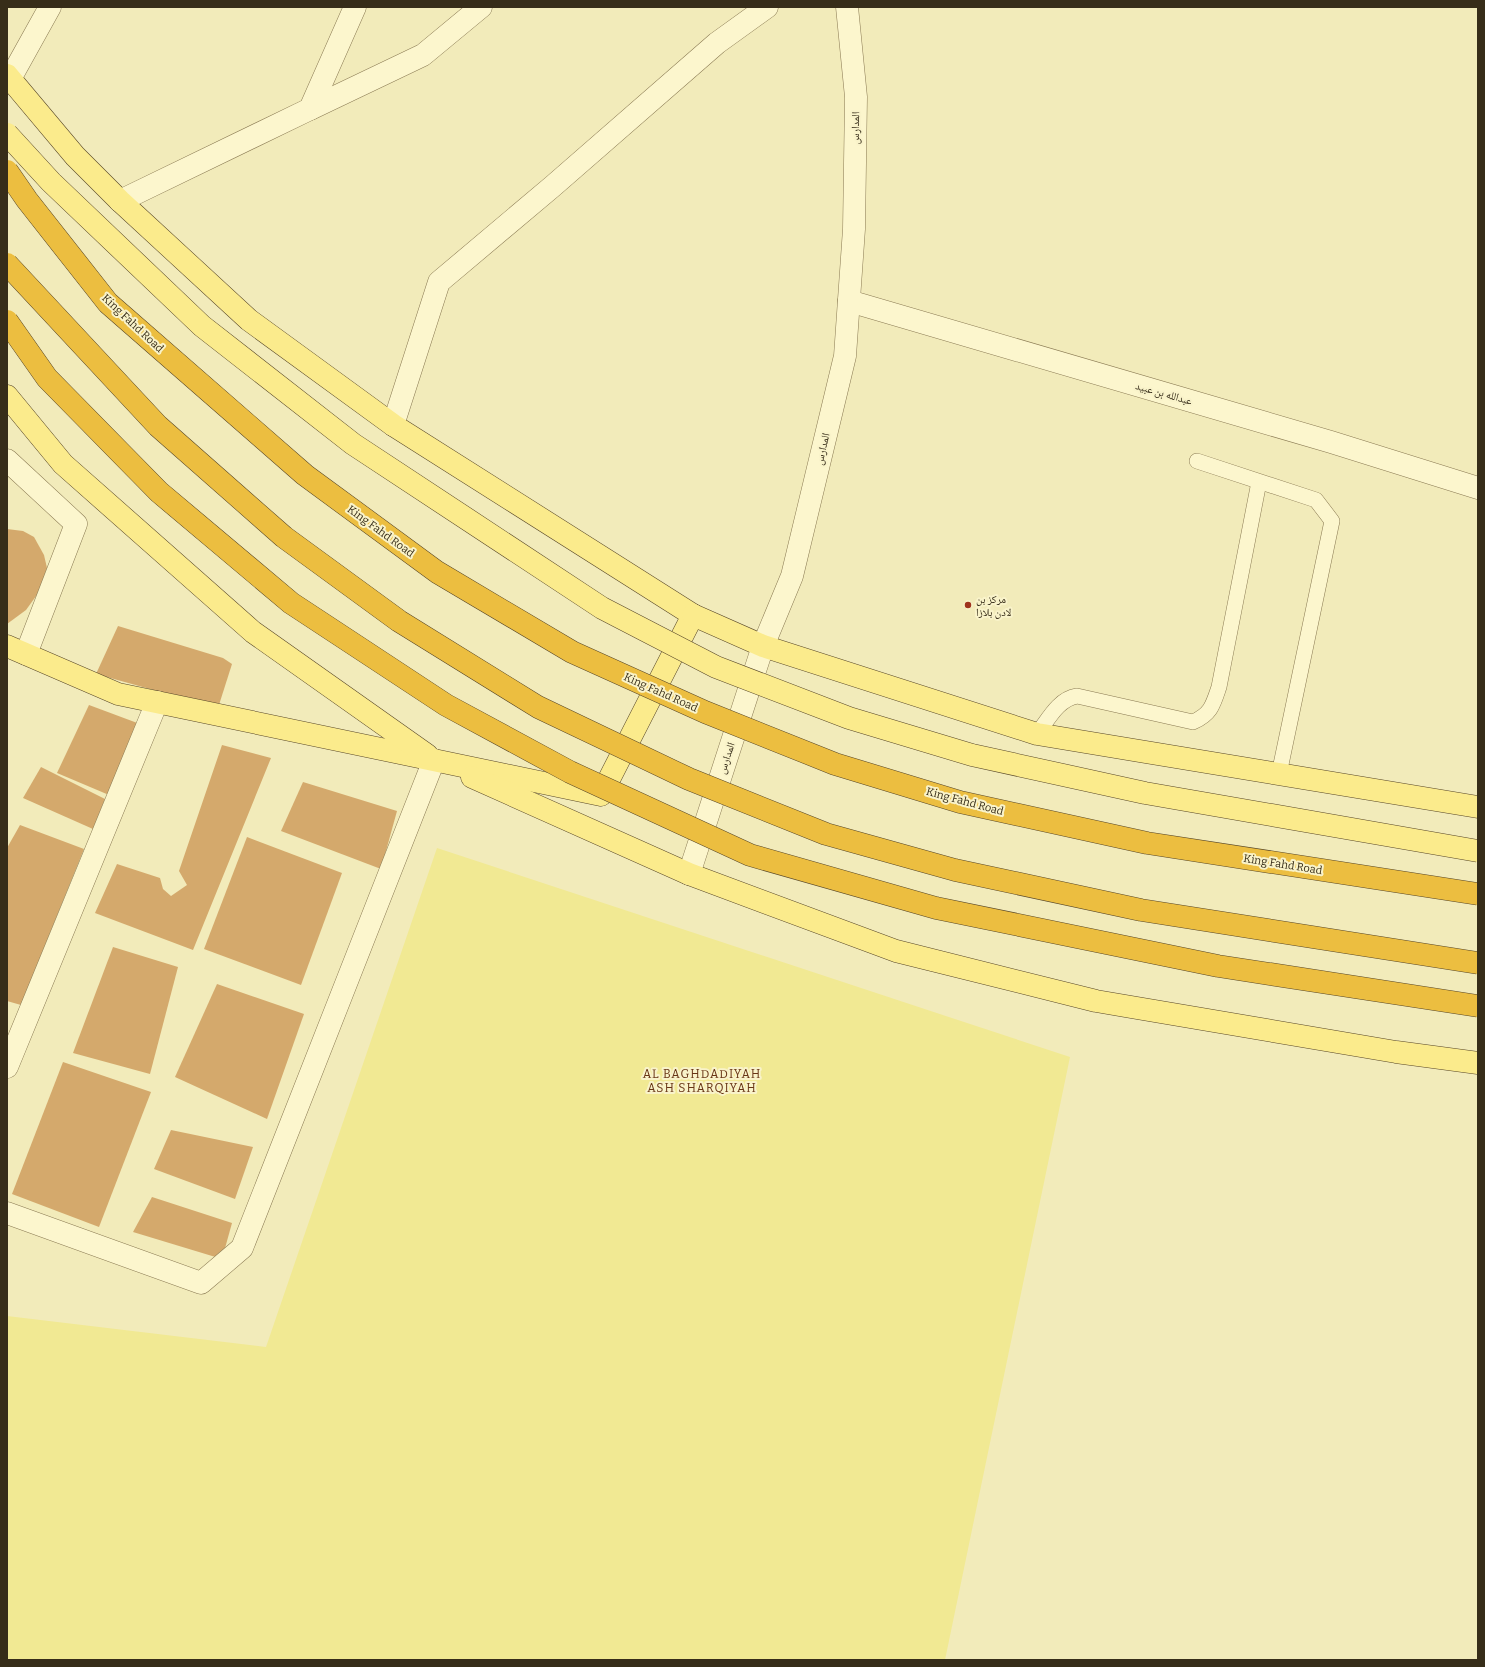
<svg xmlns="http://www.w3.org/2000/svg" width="1485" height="1667" font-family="Bitter,'Noto Naskh Arabic',serif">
  <rect width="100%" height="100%" fill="#f2ebba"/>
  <polygon fill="#f1e993" points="437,848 1070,1057 945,1660 7,1660 7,1316 266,1347"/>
  <g fill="#d4a96c">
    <polygon points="7,529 23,531 34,537 44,555 47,568 39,592 26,610 7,624"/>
    <polygon points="118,626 223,658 232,664 218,708 96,674"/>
    <polygon points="89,705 140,724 109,795 57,773"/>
    <polygon points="222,745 271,758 193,950 95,913 117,864 160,878 163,889 171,896 187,885 179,871"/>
    <polygon points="41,767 105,799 93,829 23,798"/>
    <polygon points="303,782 397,811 381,869 281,831"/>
    <polygon points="20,825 84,849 21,1005 7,1001 7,848"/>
    <polygon points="247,837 342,873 301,985 204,949"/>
    <polygon points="113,947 178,967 150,1074 73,1053"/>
    <polygon points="217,984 304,1014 267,1119 175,1077"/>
    <polygon points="63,1062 151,1092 99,1227 12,1194"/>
    <polygon points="171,1130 253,1147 235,1199 154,1169"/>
    <polygon points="152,1197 232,1223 222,1259 133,1232"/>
  </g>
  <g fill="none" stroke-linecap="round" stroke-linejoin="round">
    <g stroke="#8a7a53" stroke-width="16">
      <g id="lane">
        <polyline points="1197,461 1316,500 1332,521 1279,774"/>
        <path d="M1037,734C1048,720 1058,699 1077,696L1193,722C1211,714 1213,705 1219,687L1259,482"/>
      </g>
    </g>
    <g stroke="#8a7a53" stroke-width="23">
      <g id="street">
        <polyline points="10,79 50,7"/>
        <polyline points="310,109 423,55 481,7"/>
        <polyline points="120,201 310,109 355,7"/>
        <polyline points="849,301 1331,442 1478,488"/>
        <polyline points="393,425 439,282 553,186 717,43 767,7"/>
        <polyline points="7,460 76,524 26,654"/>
        <polyline points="689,874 763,646 792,576 845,356 854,229 856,97 847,7"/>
        <polyline points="7,1067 157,702"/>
        <polyline points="7,1213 201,1283 242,1248 434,760"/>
      </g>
    </g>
    <g stroke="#574628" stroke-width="23">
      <g id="primary">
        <polyline points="7,75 75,156 120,201 249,320 393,425 693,615 601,795 118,694 7,646"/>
        <polyline points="7,396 63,464 253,632 427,755"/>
        <polyline points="693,615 763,646 1037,734 1478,807"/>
        <polyline points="472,777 689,874 896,951 1096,1001 1396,1052 1478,1063"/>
      </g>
    </g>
    <use href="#lane" stroke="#fcf6cd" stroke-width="15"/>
    <use href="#street" stroke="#fcf6cd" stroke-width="22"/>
    <use href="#primary" stroke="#fbeb8c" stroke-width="22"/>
    <g stroke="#574628" stroke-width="23" stroke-linecap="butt">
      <polyline id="primary-bridge" points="7,134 51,182 202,326 353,444 602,608 716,667 849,718 972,755 1145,793 1478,851"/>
    </g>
    <g stroke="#574628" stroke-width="23" stroke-linecap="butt">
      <g id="highway-bridge">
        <polyline points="7,171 27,200 108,303 305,475 437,572 572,652 705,712 835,764 960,802 1147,843 1478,894"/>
        <polyline points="7,264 158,426 284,537 399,621 538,707 689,779 826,834 955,870 1141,910 1478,963"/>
        <polyline points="7,321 47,378 159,492 291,603 446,705 570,772 750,855 936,908 1218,966 1478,1006"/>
      </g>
    </g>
    <use href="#primary-bridge" stroke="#fbeb8c" stroke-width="22"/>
    <use href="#highway-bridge" stroke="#ecbe40" stroke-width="22"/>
  </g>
  <circle fill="#9f331d" stroke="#f9f3ca" stroke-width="1.5" cx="968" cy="605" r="4"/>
  <g text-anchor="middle" stroke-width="4" stroke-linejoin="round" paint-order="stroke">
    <g font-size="11" fill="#372d19" stroke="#f9f3ca">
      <text transform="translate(855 128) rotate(-89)" y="4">المدارس</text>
      <text transform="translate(133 323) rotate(43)" y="4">King Fahd Road</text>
      <text transform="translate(1164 393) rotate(16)" y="4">عبدالله بن عبيد</text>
      <text transform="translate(822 449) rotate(-77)" y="4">المدارس</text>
      <text transform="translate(381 531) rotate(36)" y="4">King Fahd Road</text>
      <text transform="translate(661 692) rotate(24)" y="4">King Fahd Road</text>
      <text transform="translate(726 758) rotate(-72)" y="4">المدارس</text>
      <text transform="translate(965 801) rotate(15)" y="4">King Fahd Road</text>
      <text transform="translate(1283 864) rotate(9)" y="4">King Fahd Road</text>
    </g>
    <g font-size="11" fill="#372d19" stroke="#f9f3ca" text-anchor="start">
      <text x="976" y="603">مركز بن<tspan x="976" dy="13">لادن بلازا</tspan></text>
    </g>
    <g font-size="12" letter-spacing="1" fill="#683515" stroke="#f9f3ca">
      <text x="702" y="1078">AL BAGHDADIYAH<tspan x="702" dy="14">ASH SHARQIYAH</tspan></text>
    </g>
  </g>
  <rect width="1485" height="1667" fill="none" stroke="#372d19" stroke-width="16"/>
</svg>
